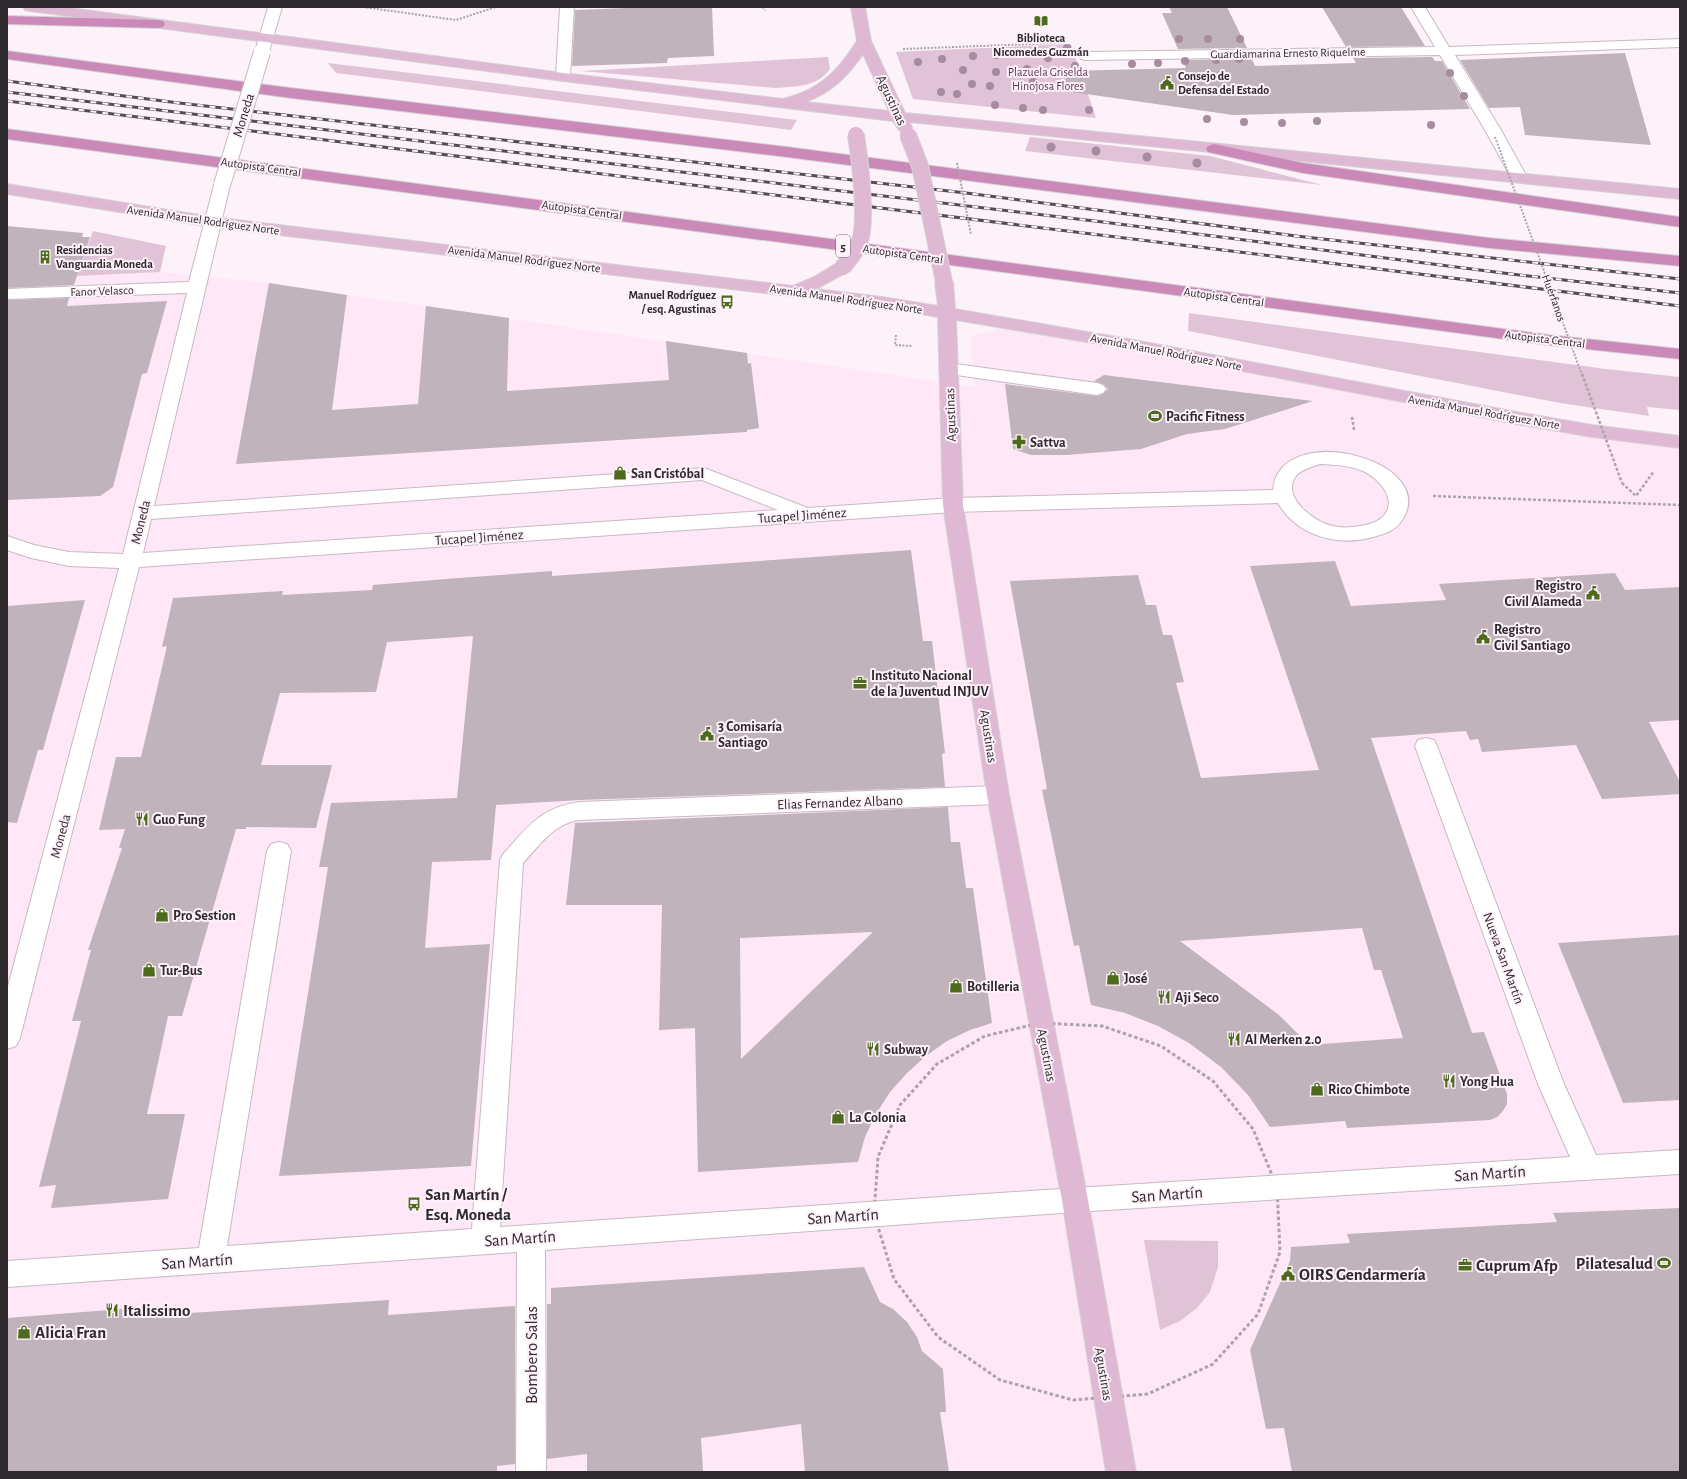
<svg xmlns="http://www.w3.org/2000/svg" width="1687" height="1479" font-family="'Alegreya Sans',sans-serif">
  <rect width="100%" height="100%" fill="#fef2fa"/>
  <polygon fill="#fee8f7" points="7,226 83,233 82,237 90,237 93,231 166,246 160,272 269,283 975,387 970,346 971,339 974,335 1014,326 1270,376 1680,449 1680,1472 7,1472"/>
  <g fill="#e1c3d8">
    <polygon points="1071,44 1096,118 913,99 896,52"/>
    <path d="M828,57L830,69C816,88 796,86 775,88L581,71Z"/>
    <polygon points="328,63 797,120 791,130 336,73"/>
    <polygon points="1030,137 1210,156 1322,185 1025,151"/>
    <polygon points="93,231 166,246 160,272 77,276"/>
    <polygon points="1189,313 1606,369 1680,377 1680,410 1647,407 1649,416 1560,403 1188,331"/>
    <polygon points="1144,1240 1218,1241 1218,1267 1210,1292 1197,1308 1180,1321 1160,1330"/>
  </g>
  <g fill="#c0b3bc" fill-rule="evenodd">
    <polygon points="653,7 712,7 714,56 668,58 667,63 572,66 575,10"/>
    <polygon points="1169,7 1227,7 1247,48 1178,49 1162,13 1172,13"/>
    <polygon points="1322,7 1401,7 1425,46 1346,47"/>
    <polygon points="1625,53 1651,145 1525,135 1520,107 1489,108 1460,60"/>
    <polygon points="1432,57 1435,61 1442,61 1470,109 1233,115 1065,91 1066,71 1186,68 1183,60 1252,59 1255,66 1356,63 1353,58"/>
    <polygon points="7,226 83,233 82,237 90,237 74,285 7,288"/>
    <polygon points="269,283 347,295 332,410 418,404 426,306 509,318 507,391 669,380 666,341 747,353 748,364 751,363 759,428 747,430 747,432 236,464"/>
    <polygon points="69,298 67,306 167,301 147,373 142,374 113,487 100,496 7,500 7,300"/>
    <polygon points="1104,375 1313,401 1225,429 1187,434 1141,449 1066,455 1031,455 1013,449 1005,384 1097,396 1103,394 1108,389 1103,384 1094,381"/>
    <polygon points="911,550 923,641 932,641 945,753 942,754 945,787 580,800 496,805 491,860 432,862 425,948 490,944 471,1166 279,1176 328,867 319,867 331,803 457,798 473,636 387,642 376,692 280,693 261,765 332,765 316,828 246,827 246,829 236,829 182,1016 168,1016 147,1114 185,1114 168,1199 51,1208 56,1185 39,1187 81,1021 72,1021 91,950 88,950 122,848 119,848 125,829 99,830 116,757 141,757 167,646 162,647 173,598 283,591 282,595 372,590 373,585 446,579 552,571 552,576"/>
    <path d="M1335,561L1351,606L1446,600L1439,584L1615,573L1625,590L1680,587V720L1649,722L1680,782V794L1602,799L1576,745L1482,752L1478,739L1470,740L1466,731L1371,738L1472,1033L1484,1032L1507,1094V1104L1503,1111L1497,1117L1490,1120L1347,1128L1345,1121L1270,1127L1248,1095L1221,1067L1189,1043L1158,1026L1125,1013L1091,1005L1079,945L1074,946L1042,790L1047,789L1010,581L1138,575L1146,605H1156L1163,635H1172L1184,682L1176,683L1201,778L1319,770L1250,566ZM1362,928L1374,970H1381L1403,1038L1309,1045L1279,1015L1180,941Z"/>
    <polygon points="85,600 43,750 38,750 17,823 7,822 7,606"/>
    <path d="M948,807L951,842H960L966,888H973L992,1023L970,1030L947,1041L926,1056L907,1073L890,1092L876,1114L865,1137L858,1162L698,1172L695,1028L659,1030L662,905H566L575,823ZM873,932L741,1059L740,938Z"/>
    <polygon points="1680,935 1680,1100 1623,1103 1558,943"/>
    <polygon points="1680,1208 1680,1472 1292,1472 1284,1428 1266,1429 1250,1350 1290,1261 1291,1247 1350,1243 1347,1234 1557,1222 1553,1213"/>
    <polygon points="864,1267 880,1302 893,1309 907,1322 917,1337 922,1351 943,1369 946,1412 940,1412 949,1472 805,1472 801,1424 701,1438 703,1472 587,1472 587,1454 547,1459 547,1304 551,1304 551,1288"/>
    <polygon points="389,1300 388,1315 515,1306 515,1464 497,1466 497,1472 7,1472 7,1318 160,1306 158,1315"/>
  </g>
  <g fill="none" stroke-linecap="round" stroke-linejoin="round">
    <g stroke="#c7b9c2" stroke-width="2">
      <g id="minor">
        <polygon points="268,7 282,7 269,52 267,55 262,56 257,55 255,52"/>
        <polygon points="560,7 574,7 570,77 568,80 563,81 558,80 556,77"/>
        <polygon points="1411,7 1425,7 1449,47 1680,39 1680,47 1455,55 1501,130 1527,177 1525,180 1519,182 1513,180 1511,177 1485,130 1440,55 1086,60 1081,59 1079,56 1081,53 1086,52 1435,47"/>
        <path d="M222,180L228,182L230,185L154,506L704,468L808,508L953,498L1273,490C1279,417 1447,461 1400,523C1393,532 1383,534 1373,537C1338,547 1297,536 1278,503L953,512L139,567L20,1038L16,1046L7,1049V990L119,568L69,566L31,558L7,550V536L34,545L69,552L123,554L187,293L7,299V289L189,282L214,185L216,182ZM1320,464C1336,465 1351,465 1365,472C1396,489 1399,521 1360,526C1350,528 1339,528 1329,525C1312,520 1281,496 1296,476C1302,469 1312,467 1320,464ZM702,480L778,510L143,553L151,519Z"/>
        <polygon points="948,363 1097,383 1103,385 1106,389 1103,393 1097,395 942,373 939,369 942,365"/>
        <path d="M1426,738L1434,740L1437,746L1564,1084L1596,1155L1680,1150V1174L1075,1212L545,1250L546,1472H516L517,1252L7,1287V1261L199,1248L267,851L271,844L279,842L287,844L291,851L227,1246L472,1229L500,860L504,853C529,826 541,807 580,802L998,786L1006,789L1009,795L1006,801L998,804L580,820C554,823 540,845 523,863L500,1227L1075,1188L1570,1157L1538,1084L1415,746L1418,740Z"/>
      </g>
    </g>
    <g stroke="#d5d4d5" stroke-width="2">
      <g id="major">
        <path d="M23,7H62L563,73L783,99C792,96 801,94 810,89C831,78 844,61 857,41L851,7H865L871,41L905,113L1680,189V199L909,122L912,127L909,130L904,132L899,130L893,121L563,81L30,11L25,10ZM863,54L889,111L805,102C831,93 848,76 863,54Z"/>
        <polygon points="7,184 212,217 793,286 814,277 837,263 843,262 849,263 851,267 849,271 816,289 882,297 938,306 935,282 938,278 944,277 950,278 953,282 955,309 1134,340 1522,413 1592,425 1680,436 1680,448 1592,437 1522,425 1134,350 956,320 963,505 1009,795 1088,1200 1136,1472 1106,1472 1062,1200 987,795 943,505 938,317 882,307 212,227 7,194"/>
      </g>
    </g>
    <g stroke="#d5d4d5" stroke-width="2">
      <g id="highway">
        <polygon points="7,16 158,20 163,21 165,24 163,27 158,28 7,24"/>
        <polygon points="7,51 291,88 787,147 1489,238 1680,256 1680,266 1489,248 787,157 291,98 7,59"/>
        <polygon points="7,129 1549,335 1680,349 1680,359 1549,345 7,139"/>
        <polygon points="1214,144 1303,163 1680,217 1680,227 1303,173 1208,152 1206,149 1208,146"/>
      </g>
    </g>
    <g stroke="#ada4aa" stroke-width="2" stroke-dasharray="2 1.5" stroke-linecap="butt">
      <polyline points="363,7 456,20 496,7"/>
      <polyline points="762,7 765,10"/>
      <polyline points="903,49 1058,43"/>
      <polyline points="896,335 895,345 912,346"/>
    </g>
    <g stroke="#ada4aa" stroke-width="2.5" stroke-dasharray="3 2" stroke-linecap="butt">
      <polyline points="1352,417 1354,430"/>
      <polyline points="1622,483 1636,496 1654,471"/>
      <polyline points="1433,496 1680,505"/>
    </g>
    <polygon stroke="#ada4aa" stroke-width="3" stroke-dasharray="3.5 2.5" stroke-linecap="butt" points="1040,1023 1102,1026 1161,1046 1213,1081 1253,1129 1277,1187 1280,1252 1258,1314 1213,1364 1148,1394 1073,1400 1000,1380 938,1337 894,1279 874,1214 878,1157 900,1105 937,1064 985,1036"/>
    <use href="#minor" fill="#fff" fill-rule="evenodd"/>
    <use href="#major" fill="#dfb8d4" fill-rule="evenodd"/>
    <use href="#highway" fill="#ca89b8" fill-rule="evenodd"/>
    <g stroke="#534d50" stroke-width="3">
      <g id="rail">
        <polyline points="7,81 179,103 966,193 1296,236 1680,279"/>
        <polyline points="7,92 1103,222 1511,274 1680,293"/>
        <polyline points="7,101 1680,306"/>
      </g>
    </g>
    <use href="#rail" stroke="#fef2fa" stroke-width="2" stroke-dasharray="6" stroke-linecap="butt"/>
    <g stroke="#c7b9c2" stroke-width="18" stroke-linecap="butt">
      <polyline id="minor-bridge" points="222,185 262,52"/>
    </g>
    <g stroke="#d5d4d5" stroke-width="18" stroke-linecap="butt">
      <g id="major-bridge">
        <polyline points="908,135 920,166 944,282"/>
        <path d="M843,267C849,259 857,251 860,241C867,218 860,159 856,135"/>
      </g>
    </g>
    <g stroke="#ada4aa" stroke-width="2" stroke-dasharray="2 1.5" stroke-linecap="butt">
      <polyline points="1495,137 1582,375"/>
      <polyline points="957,163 971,235"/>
    </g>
    <polyline stroke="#ada4aa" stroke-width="2.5" stroke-dasharray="3 2" stroke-linecap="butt" points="1582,374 1622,483"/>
    <use href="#minor-bridge" stroke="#fff" stroke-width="16"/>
    <use href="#major-bridge" stroke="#dfb8d4" stroke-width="16"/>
  </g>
  <g fill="#a78b9f">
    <circle cx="1179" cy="39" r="4"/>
    <circle cx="1208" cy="39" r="4"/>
    <circle cx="1240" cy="39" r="4"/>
    <circle cx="1067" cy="48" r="4"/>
    <circle cx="1019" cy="53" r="4"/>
    <circle cx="996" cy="55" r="4"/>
    <circle cx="973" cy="56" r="4"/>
    <circle cx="1048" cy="58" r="4"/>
    <circle cx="942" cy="59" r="4"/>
    <circle cx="1239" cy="59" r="4"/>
    <circle cx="1216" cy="60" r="4"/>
    <circle cx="1185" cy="61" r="4"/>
    <circle cx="918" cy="62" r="4"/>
    <circle cx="1158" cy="63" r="4"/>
    <circle cx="1132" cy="64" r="4"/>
    <circle cx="1075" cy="66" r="4"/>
    <circle cx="1027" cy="69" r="4"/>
    <circle cx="963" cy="70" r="4"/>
    <circle cx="996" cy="72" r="4"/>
    <circle cx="1450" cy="73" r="4"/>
    <circle cx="1033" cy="82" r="4"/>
    <circle cx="972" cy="84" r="4"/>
    <circle cx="990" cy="86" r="4"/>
    <circle cx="941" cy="92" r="4"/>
    <circle cx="957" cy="94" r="4"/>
    <circle cx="1464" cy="96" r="4"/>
    <circle cx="995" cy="105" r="4"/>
    <circle cx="1023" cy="108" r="4"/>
    <circle cx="1043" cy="110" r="4"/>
    <circle cx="1089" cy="110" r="4"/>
    <circle cx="1207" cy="119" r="4"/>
    <circle cx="1317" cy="121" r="4"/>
    <circle cx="1244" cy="122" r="4"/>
    <circle cx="1282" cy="123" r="4"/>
    <circle cx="1431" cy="125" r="4"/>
    <circle cx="1051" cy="147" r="4.5"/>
    <circle cx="1096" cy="151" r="4.5"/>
    <circle cx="1147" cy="157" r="4.5"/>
    <circle cx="1197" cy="163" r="4.5"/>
  </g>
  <defs>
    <g id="library-bare" transform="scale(1.08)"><path d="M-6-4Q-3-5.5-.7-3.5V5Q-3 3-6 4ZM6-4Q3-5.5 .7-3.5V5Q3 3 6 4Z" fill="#4e6a1d" stroke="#fef2fa" stroke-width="2.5" paint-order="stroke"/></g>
    <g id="civic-bare" transform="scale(1.08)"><path d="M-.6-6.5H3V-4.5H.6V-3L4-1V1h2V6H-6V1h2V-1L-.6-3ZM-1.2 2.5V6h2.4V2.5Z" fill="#4e6a1d" stroke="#fef2fa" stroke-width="2.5" paint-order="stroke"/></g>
    <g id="building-bare" transform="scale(1.08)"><path d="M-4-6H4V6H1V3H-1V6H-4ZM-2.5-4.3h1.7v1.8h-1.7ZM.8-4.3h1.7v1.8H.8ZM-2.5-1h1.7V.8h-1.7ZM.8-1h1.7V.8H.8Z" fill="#4e6a1d" stroke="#fef2fa" stroke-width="2.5" paint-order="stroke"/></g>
    <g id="bus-bare" transform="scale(1.08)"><path d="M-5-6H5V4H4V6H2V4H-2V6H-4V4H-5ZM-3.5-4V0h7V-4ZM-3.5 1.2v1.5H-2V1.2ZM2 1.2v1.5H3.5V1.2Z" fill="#4e6a1d" stroke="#fef2fa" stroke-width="2.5" paint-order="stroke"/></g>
    <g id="stadium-bare" transform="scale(1.08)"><path d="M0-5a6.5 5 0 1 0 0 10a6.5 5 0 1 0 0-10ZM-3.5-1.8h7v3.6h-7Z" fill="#4e6a1d" stroke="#fef2fa" stroke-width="2.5" paint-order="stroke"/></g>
    <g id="pharmacy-bare" transform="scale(1.08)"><path d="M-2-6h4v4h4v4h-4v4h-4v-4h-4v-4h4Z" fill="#4e6a1d" stroke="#fef2fa" stroke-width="2.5" paint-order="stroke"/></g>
    <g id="shop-bare" transform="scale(1.08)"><path d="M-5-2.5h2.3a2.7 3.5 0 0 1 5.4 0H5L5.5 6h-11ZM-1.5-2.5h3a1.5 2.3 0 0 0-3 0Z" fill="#4e6a1d" stroke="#fef2fa" stroke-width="2.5" paint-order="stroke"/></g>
    <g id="office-bare" transform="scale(1.08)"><path d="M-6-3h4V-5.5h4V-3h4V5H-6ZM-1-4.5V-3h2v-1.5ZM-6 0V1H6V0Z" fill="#4e6a1d" stroke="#fef2fa" stroke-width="2.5" paint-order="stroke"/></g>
    <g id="restaurant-bare" transform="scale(1.08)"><path d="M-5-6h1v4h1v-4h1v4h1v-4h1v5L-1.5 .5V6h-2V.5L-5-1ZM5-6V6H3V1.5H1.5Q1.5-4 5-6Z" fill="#4e6a1d" stroke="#fef2fa" stroke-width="2.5" paint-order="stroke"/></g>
  </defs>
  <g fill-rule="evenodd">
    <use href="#library-bare" x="1041" y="21"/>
    <use href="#civic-bare" x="1167" y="83"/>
    <use href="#building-bare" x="45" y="257"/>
    <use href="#bus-bare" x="727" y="302"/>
    <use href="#stadium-bare" x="1155" y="416"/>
    <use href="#pharmacy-bare" x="1019" y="442"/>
    <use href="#shop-bare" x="620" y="473"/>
    <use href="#civic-bare" x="1593" y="593"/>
    <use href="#civic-bare" x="1483" y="637"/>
    <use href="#office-bare" x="860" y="683"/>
    <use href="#civic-bare" x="707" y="734"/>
    <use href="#restaurant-bare" x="142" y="819"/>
    <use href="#shop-bare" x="162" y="915"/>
    <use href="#shop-bare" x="149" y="970"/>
    <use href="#shop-bare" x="1113" y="978"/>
    <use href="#shop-bare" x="956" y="986"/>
    <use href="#restaurant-bare" x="1164" y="997"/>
    <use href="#restaurant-bare" x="1234" y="1039"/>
    <use href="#restaurant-bare" x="873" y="1049"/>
    <use href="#restaurant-bare" x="1449" y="1081"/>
    <use href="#shop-bare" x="1317" y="1089"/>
    <use href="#shop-bare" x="838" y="1117"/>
    <use href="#bus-bare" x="414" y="1204"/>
    <use href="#stadium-bare" x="1664" y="1263"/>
    <use href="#office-bare" x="1465" y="1265"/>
    <use href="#civic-bare" x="1288" y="1274"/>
    <use href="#restaurant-bare" x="112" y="1310"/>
    <use href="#shop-bare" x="24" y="1332"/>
  </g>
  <g text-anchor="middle" stroke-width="4" stroke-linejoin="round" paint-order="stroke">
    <g font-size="12" font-weight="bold" fill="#2f2a2d" stroke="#fef2fa" text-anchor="start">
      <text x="1041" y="42" text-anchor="middle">Biblioteca<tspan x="1041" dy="14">Nicomedes Guzmán</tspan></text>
      <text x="1178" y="80">Consejo de<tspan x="1178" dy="14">Defensa del Estado</tspan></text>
      <text x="56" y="254">Residencias<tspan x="56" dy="14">Vanguardia Moneda</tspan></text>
      <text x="716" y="299" text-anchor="end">Manuel Rodríguez<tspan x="716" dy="14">/ esq. Agustinas</tspan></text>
    </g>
    <g font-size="12" fill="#2f2a2d" stroke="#fef2fa">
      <text transform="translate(1288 53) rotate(-1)" y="4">Guardiamarina Ernesto Riquelme</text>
      <text transform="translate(261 167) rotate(8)" y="4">Autopista Central</text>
      <text transform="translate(582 210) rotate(8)" y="4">Autopista Central</text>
      <text transform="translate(203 220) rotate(8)" y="4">Avenida Manuel Rodríguez Norte</text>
      <text transform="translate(903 254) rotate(8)" y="4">Autopista Central</text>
      <text transform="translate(524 259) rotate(7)" y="4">Avenida Manuel Rodríguez Norte</text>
      <text transform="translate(102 291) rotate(-2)" y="4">Fanor Velasco</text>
      <text transform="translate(1224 297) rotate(8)" y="4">Autopista Central</text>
      <text transform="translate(1554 298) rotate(70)" y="4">Huérfanos</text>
      <text transform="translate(846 299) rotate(8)" y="4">Avenida Manuel Rodríguez Norte</text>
      <text transform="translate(1545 339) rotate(7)" y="4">Autopista Central</text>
      <text transform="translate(1166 352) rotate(11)" y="4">Avenida Manuel Rodríguez Norte</text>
      <text transform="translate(1484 412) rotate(10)" y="4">Avenida Manuel Rodríguez Norte</text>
    </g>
    <g font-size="12" fill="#603655" stroke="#fef2fa">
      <text x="1048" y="76">Plazuela Griselda<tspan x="1048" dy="14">Hinojosa Flores</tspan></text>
    </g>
    <rect fill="#fef2fa" stroke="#6d666a" stroke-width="1" x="836" y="235" width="14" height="22" rx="3"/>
    <g font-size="13" font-weight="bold" fill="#2f2a2d">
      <text x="843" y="251">5</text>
    </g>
    <g font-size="14" fill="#2f2a2d" stroke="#fef2fa">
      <text transform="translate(892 100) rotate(65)" y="5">Agustinas</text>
      <text transform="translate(243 115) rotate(-73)" y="5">Moneda</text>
      <text transform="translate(950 415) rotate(-92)" y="5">Agustinas</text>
      <text transform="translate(802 515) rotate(-4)" y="5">Tucapel Jiménez</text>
      <text transform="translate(140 522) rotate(-76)" y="5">Moneda</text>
      <text transform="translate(479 537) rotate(-4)" y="5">Tucapel Jiménez</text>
      <text transform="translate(989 736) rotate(81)" y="5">Agustinas</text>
      <text transform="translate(840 802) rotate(-2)" y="5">Elias Fernandez Albano</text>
      <text transform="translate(60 836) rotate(-75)" y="5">Moneda</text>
      <text transform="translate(1504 958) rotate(70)" y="5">Nueva San Martín</text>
      <text transform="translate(1047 1055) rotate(79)" y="5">Agustinas</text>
      <text transform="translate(1104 1374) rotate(80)" y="5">Agustinas</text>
    </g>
    <g font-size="14" font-weight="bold" fill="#2f2a2d" stroke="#fef2fa" text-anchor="start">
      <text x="1166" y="421">Pacific Fitness</text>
      <text x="1030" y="447">Sattva</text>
      <text x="631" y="478">San Cristóbal</text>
      <text x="1582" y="590" text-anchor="end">Registro<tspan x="1582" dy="16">Civil Alameda</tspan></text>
      <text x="1494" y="634">Registro<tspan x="1494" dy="16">Civil Santiago</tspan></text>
      <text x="871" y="680">Instituto Nacional<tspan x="871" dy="16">de la Juventud INJUV</tspan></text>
      <text x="718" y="731">3 Comisaría<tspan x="718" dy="16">Santiago</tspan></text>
      <text x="153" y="824">Guo Fung</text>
      <text x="173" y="920">Pro Sestion</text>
      <text x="160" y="975">Tur-Bus</text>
      <text x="1124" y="983">José</text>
      <text x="967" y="991">Botilleria</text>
      <text x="1175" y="1002">Aji Seco</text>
      <text x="1245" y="1044">Al Merken 2.0</text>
      <text x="884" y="1054">Subway</text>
      <text x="1460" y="1086">Yong Hua</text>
      <text x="1328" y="1094">Rico Chimbote</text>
      <text x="849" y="1122">La Colonia</text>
    </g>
    <g font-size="17" fill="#2f2a2d" stroke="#fef2fa">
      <text transform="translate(1490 1173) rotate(-4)" y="6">San Martín</text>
      <text transform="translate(1167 1194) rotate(-4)" y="6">San Martín</text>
      <text transform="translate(843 1216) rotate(-4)" y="6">San Martín</text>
      <text transform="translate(520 1238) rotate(-4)" y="6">San Martín</text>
      <text transform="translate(197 1261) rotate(-4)" y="6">San Martín</text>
      <text transform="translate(531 1355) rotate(-90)" y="6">Bombero Salas</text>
    </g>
    <g font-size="17" font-weight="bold" fill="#2f2a2d" stroke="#fef2fa" text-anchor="start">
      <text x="425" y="1200">San Martín /<tspan x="425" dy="20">Esq. Moneda</tspan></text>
      <text x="1653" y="1269" text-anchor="end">Pilatesalud</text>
      <text x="1476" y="1271">Cuprum Afp</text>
      <text x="1299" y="1280">OIRS Gendarmería</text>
      <text x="123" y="1316">Italissimo</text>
      <text x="35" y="1338">Alicia Fran</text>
    </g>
  </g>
  <rect width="1687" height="1479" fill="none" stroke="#2f2a2d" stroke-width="16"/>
</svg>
